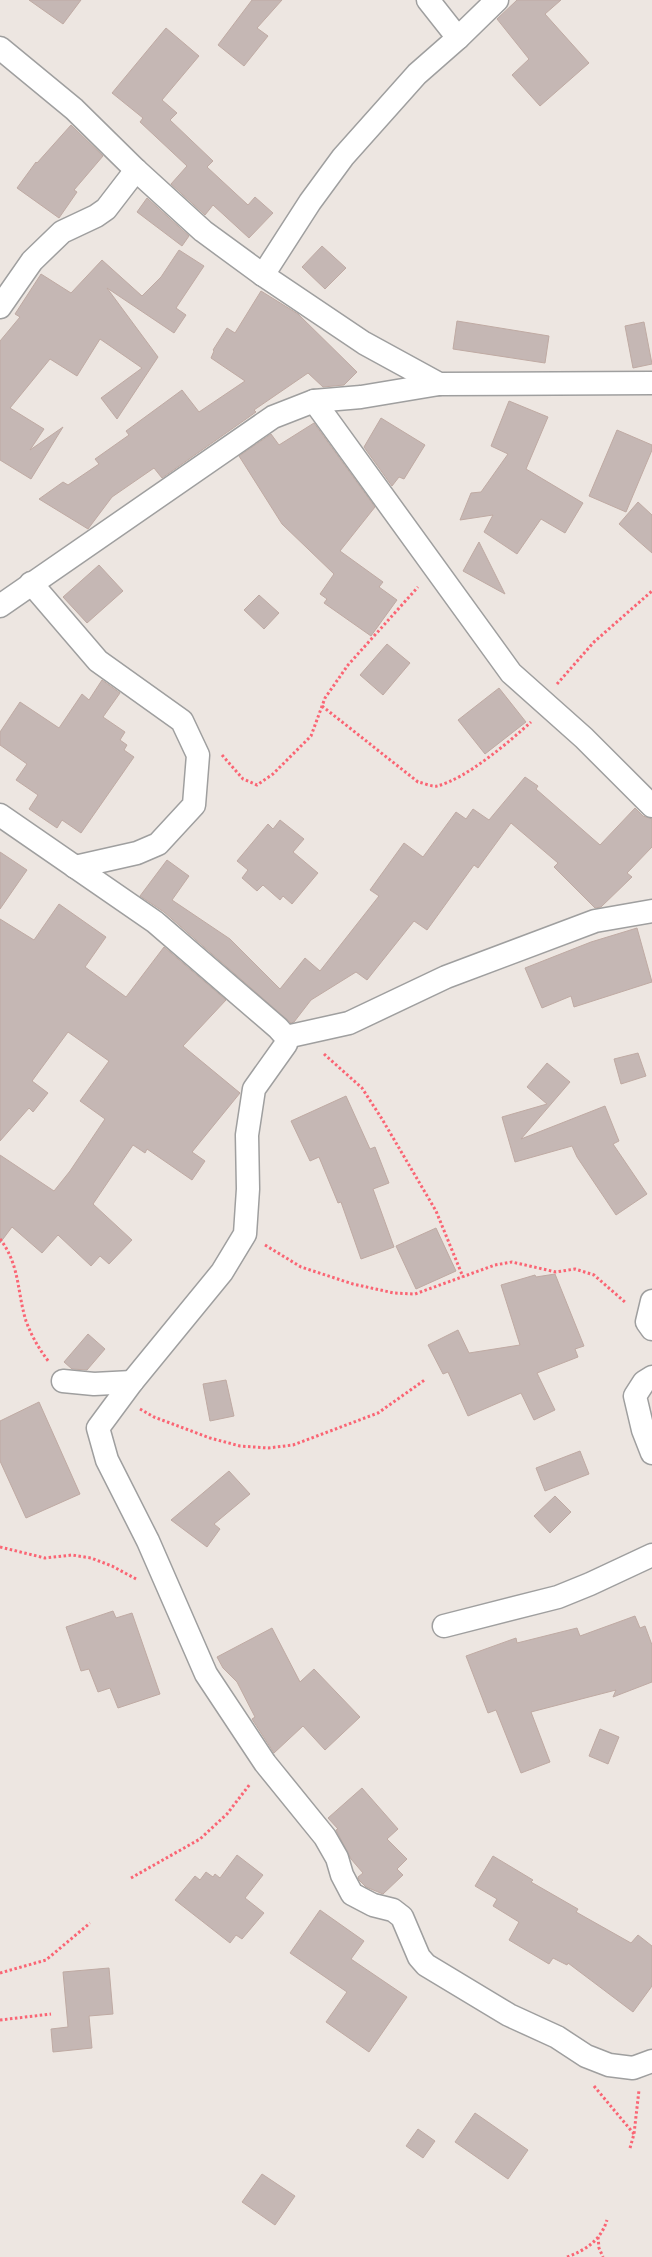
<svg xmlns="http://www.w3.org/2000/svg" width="652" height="2257" font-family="'Varela Round',sans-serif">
  <rect width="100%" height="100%" fill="#ede6e1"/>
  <g fill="#c5b7b4" stroke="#bfaaa3">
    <polygon points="29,0 81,0 63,24"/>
    <polygon points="252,0 282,0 257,28 268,36 244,66 218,45"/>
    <polygon points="517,0 561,0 545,14 589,63 540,106 512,75 529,59 497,19"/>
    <polygon points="166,28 199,56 162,100 177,113 170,120 213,161 207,167 248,205 255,197 273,213 249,238 213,205 205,215 171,184 187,166 140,122 143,118 112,93"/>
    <polygon points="71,125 103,156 74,190 77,192 59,218 17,188 36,162 37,163"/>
    <polygon points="147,198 189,236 182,246 137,212"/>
    <polygon points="322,246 346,268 325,289 302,267"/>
    <polygon points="179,250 204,266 176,308 186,315 174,333 107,288 158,357 117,419 101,398 142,368 100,339 77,376 50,359 10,408 44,429 30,450 63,427 31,479 0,460 0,341 20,317 15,314 41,274 71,293 102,260 142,296 161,277"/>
    <polygon points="261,291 298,314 357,372 344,385 323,387 308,373 254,410 256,412 162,478 154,468 112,497 88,529 39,499 63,482 68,485 99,464 95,459 129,435 126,431 182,390 199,412 245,381 211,358 214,351 213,350 227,328 235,333"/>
    <polygon points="457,321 549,336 545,363 453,349"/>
    <polygon points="644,322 652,364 633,368 625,326"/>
    <polygon points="509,401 548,417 526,469 583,503 565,533 541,519 517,554 484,532 493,515 460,520 471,493 481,492 508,454 491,446"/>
    <polygon points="381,418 425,445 404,479 399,477 392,486 364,447"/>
    <polygon points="314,423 375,507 340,551 383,582 379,587 397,600 371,636 324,603 327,599 320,594 334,574 282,524 239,456 271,434 279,445"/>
    <polygon points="617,430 652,445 652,450 626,512 589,496"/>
    <polygon points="638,502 652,515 652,553 619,524"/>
    <polygon points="479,542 505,594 463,571"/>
    <polygon points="99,565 123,591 87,623 63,597"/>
    <polygon points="259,595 279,613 264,629 244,610"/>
    <polygon points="387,644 410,663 383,695 360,675"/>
    <polygon points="102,680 120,693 103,717 125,732 120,740 127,745 124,750 134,757 81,833 62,820 57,828 29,809 38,795 16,780 27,764 0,745 0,732 20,702 59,728 82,694 89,700"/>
    <polygon points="499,688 526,722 485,754 458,720"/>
    <polygon points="525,777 538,786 536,789 600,845 635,808 643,816 652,819 652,847 627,873 632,877 601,907 595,908 554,867 558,863 511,823 478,868 474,865 427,930 414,921 367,980 356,972 311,1000 294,1022 291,1023 164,912 140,896 167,860 189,876 172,900 230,939 280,989 305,958 320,971 379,896 370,890 404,843 423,857 456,812 466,819 473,809 489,820"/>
    <polygon points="280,820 304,839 293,852 318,873 292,904 283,896 280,900 263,885 257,891 242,878 248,870 237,861 268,824 273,829"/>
    <polygon points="0,852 27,870 0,909"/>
    <polygon points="59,904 106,937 85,967 126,997 164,947 226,1000 183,1046 240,1093 192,1152 205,1161 192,1180 147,1149 145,1153 133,1145 93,1204 132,1240 109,1264 100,1256 91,1266 58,1235 42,1253 12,1227 0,1243 0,1155 54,1191 70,1171 105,1119 80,1101 109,1061 68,1032 32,1081 48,1093 33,1112 29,1108 0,1141 0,919 34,940"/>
    <polygon points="637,928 652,982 574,1007 571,996 542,1008 525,968 591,942"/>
    <polygon points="638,1053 646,1076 621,1084 614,1059"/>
    <polygon points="547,1063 570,1082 521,1139 605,1106 619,1141 613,1144 647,1194 616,1215 577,1157 572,1146 515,1162 502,1117 547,1104 527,1087"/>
    <polygon points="346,1096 370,1149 375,1147 389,1183 373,1189 394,1247 361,1259 341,1202 338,1203 319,1157 310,1161 291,1121"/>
    <polygon points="436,1228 456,1271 416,1289 396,1246"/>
    <polygon points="555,1274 584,1346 575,1349 578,1357 537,1373 555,1410 534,1420 521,1393 468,1416 448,1372 443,1374 428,1345 458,1330 469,1353 520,1345 501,1285 535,1275 536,1277"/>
    <polygon points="88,1334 105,1349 87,1370 72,1369 64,1362"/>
    <polygon points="226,1380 234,1416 210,1421 203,1384"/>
    <polygon points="39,1402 80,1494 26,1518 0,1461 0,1421"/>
    <polygon points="580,1451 589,1474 545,1491 536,1468"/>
    <polygon points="229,1471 250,1494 214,1524 220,1529 207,1547 171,1520"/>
    <polygon points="555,1496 571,1512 550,1533 534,1516"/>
    <polygon points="113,1611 116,1618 132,1613 160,1694 118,1708 110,1688 98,1692 89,1669 81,1671 66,1627"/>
    <polygon points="635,1616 640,1628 645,1626 652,1645 652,1682 613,1697 616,1690 531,1712 550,1762 521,1773 496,1710 488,1713 466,1656 516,1638 517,1643 577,1628 580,1636"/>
    <polygon points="272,1628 300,1682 314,1669 360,1717 325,1750 303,1726 274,1753 252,1719 255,1717 237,1682 223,1668 217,1657"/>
    <polygon points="600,1729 619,1737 608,1764 589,1756"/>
    <polygon points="362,1788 398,1829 387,1839 407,1859 397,1869 403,1875 383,1894 366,1887 359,1880 358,1877 363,1873 351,1859 336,1830 338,1829 328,1818"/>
    <polygon points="237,1855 263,1875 245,1898 264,1913 242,1939 236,1935 230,1943 175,1900 195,1876 200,1880 206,1872 213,1877 215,1874 220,1878"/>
    <polygon points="493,1856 533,1880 531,1882 578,1909 576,1912 631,1943 638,1935 652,1946 652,1986 633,2012 568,1963 567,1965 553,1958 549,1964 509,1940 519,1922 493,1906 497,1899 475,1886"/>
    <polygon points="320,1910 364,1941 351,1959 407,1997 369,2052 326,2022 347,1992 290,1953"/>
    <polygon points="109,1968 113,2014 89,2016 92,2048 53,2052 51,2029 68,2027 63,1972"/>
    <polygon points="475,2113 528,2150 508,2179 455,2142"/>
    <polygon points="418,2129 435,2141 423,2158 406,2146"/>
    <polygon points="262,2174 295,2196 275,2225 242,2202"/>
  </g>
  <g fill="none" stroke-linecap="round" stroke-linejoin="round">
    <g stroke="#9f9f9f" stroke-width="25">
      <g id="street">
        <polyline points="428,0 458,38"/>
        <polyline points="0,48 74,109 136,170 203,231 263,275 364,343 439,384 652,383"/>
        <polyline points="263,275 310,202 343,157 417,74 458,38 497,0"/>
        <polyline points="0,307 32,261 62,232 96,216 106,209 136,170"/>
        <polyline points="314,401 511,673 584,738 652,806"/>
        <polyline points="31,583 98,661 182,721 198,755 194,805 158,844 137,853 75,867"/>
        <polyline points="0,606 273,417 314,401 361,397 439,384"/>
        <polyline points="0,815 155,922 278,1028 286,1037 286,1044 254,1089 247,1135 248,1189 245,1234 222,1272 132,1382 98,1428 107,1460 148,1541 206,1674 265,1763 325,1837 337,1858 342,1875 352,1894 373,1905 393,1910 402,1917 419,1957 426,1965 509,2015 557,2037 586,2056 609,2065 633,2068 652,2061"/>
        <polyline points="286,1037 349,1023 446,977 595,921 652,911"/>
        <polyline points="652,1301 647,1322 652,1329"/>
        <polyline points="652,1377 644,1382 635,1396 643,1430 652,1453"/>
        <polyline points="63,1381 94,1384 132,1382"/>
        <polyline points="444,1626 558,1597 590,1584 652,1555"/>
      </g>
    </g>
    <g stroke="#fa6574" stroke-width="3" stroke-dasharray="2.5 2.5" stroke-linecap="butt">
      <polyline points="557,684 594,642 652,591"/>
      <path d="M322,706L418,782C424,783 432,787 437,786C466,779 509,742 531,722"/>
      <polyline points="222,755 243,779 257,785 273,774 311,736 325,698 348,665 418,587"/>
      <polyline points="324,1054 362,1088 382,1119 436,1211 463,1277"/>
      <path d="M0,1239C20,1265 17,1292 26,1321C32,1337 39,1349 49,1362"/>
      <polyline points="265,1245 301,1267 353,1284 394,1293 415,1294 495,1265 512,1262 556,1272 575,1269 594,1275 626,1303"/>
      <polyline points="140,1409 154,1417 210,1438 240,1446 268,1448 293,1445 378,1413 426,1379"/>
      <polyline points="0,1547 45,1558 72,1555 91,1558 112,1566 138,1580"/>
      <polyline points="131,1878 200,1839 227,1814 250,1784"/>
      <polyline points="0,1973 46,1960 90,1923"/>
      <polyline points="0,2020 51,2014"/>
      <polyline points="594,2086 634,2134"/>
      <polyline points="630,2148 634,2134 639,2090"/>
      <polyline points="598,2237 599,2248 603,2257"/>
      <path d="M567,2257C586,2250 601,2240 607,2220"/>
    </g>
    <use href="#street" stroke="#fff" stroke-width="22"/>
  </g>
</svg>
